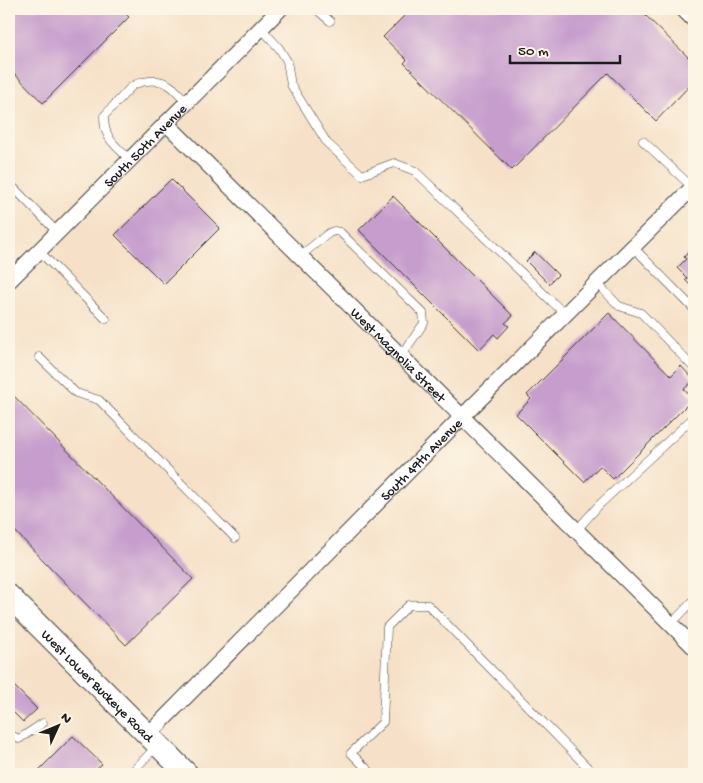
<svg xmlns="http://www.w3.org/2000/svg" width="703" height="783" font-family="'Gochi Hand',sans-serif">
  <rect width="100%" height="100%" fill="#fcf5e5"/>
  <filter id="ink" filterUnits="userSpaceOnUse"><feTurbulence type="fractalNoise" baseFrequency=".02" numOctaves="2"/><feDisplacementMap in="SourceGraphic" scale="10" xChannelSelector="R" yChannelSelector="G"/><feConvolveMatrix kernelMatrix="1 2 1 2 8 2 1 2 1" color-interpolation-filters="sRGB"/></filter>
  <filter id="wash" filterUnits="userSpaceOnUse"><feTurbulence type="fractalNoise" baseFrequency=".0096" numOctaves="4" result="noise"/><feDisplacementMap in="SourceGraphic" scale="20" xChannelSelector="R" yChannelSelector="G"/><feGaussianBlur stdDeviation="1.12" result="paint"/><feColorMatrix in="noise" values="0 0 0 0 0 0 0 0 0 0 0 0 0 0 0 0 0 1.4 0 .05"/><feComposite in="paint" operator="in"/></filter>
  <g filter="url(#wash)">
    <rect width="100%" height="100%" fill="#f6e1c8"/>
    <g id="blocks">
      <g fill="#c69dcd">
        <polygon points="9,9 120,9 129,17 43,103 9,68"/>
        <polygon points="411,9 639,9 694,63 694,81 656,121 608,73 512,170 404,63 407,60 383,37"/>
        <polygon points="171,179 220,228 164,284 115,235"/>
        <polygon points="393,196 513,316 505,323 509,326 498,338 494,334 479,350 359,230"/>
        <polygon points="694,246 694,289 685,280 687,278 677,268 686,259 684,257"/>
        <polygon points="535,252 558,275 549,284 526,261"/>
        <polygon points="609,313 671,376 681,366 694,380 684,389 693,399 613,479 600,466 584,482 516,414 531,399 527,395"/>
        <polygon points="9,391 193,579 126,645 9,525"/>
        <polygon points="9,681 37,709 23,722 9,708"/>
        <polygon points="73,736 102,764 91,774 35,774"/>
      </g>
    </g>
  </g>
  <g filter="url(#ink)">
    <use href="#blocks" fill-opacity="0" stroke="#3d3a36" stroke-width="1"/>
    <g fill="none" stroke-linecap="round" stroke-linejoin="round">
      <g stroke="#3d3a36" stroke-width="9">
        <g id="lane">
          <polyline points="316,9 330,21"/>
          <polyline points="261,28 279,48 287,61 291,85 327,143 362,175 394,163 415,171 565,314"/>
          <polyline points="643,141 692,187"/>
          <path d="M130,160C114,144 104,139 104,116L130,88C139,80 159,78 169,85C176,89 181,97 187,102"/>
          <polyline points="9,183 57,232"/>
          <polyline points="633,247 694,309"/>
          <polyline points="39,251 106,319"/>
          <polyline points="300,256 329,233 334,231 340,232 423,313 424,323 401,356"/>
          <polyline points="597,283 619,306 641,313 694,368"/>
          <polyline points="39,357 76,393 99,400 235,538"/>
          <polyline points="576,531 599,505 694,417"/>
          <polyline points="671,624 694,600"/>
          <polyline points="9,734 19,739 43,723"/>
          <polyline points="130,774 156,747"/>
          <polyline points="372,774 351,753 383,722 387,627 409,605 428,605 594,774"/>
        </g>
      </g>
      <g stroke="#3d3a36" stroke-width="17">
        <g id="street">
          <polyline points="683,9 694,20"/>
          <path id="s1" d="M166,123L694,647"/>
          <path id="s2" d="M9,281L280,9"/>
          <path id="s3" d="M148,735L462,417L694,186"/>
        </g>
      </g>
      <g stroke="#3d3a36" stroke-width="24">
        <g id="secondary">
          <path id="s4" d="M9,596L187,774"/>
        </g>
      </g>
      <use href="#lane" stroke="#fff" stroke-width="8"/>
      <use href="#street" stroke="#fff" stroke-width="15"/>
      <use href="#secondary" stroke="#fff" stroke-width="22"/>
    </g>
  </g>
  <g text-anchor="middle" stroke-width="5" stroke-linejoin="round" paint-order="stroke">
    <g font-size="14" fill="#1c1c1c" stroke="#fcf5e5">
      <text dy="5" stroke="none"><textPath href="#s2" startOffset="192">South 50th Avenue</textPath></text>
      <text dy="5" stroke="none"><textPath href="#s1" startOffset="328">West Magnolia Street</textPath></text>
      <text dy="5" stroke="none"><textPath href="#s3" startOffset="388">South 49th Avenue</textPath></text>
      <text dy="5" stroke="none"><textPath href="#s4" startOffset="126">West Lower Buckeye Road</textPath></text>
    </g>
  </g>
  <rect width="703" height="783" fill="none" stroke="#fcf5e5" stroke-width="30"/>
  <g transform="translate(58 726) rotate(46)" stroke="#fcf5e5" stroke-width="4" paint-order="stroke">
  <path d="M0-4L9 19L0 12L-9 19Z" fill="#1c1c1c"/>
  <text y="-8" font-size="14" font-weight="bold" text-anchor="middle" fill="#1c1c1c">N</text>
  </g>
  <path d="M510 55v8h110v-8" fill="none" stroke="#1c1c1c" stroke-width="2.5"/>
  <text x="518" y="55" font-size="15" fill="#1c1c1c" stroke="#fcf5e5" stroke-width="4" paint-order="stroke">50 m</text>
</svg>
